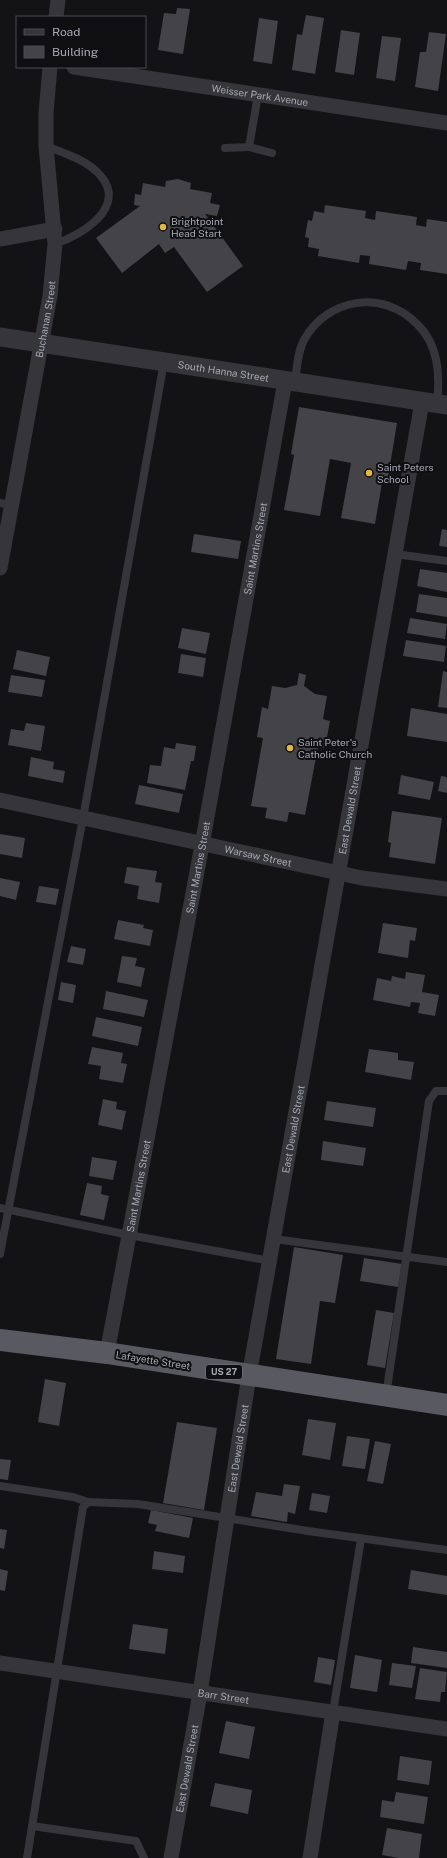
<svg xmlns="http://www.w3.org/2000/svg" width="447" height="1858" font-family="'Public Sans',sans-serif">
  <rect width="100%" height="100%" fill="#131315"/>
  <g fill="#434348">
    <polygon points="177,8 190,9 183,54 158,50 164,13 176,14"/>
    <polygon points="306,15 324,18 315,74 292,70 297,34 302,35"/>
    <polygon points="259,18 278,21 272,64 253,61"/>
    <polygon points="341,30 360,33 354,75 335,72"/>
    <polygon points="429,32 446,34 438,91 415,87 420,52 426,52"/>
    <polygon points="382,36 401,38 395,81 376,78"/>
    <polygon points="178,179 191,183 190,189 212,193 210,203 220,205 217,216 205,214 243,266 207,292 174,247 165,253 159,244 122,273 96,238 140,206 134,205 135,194 141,195 143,183 165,187 166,181"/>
    <polygon points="325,205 366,211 365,218 375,220 376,211 417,217 416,225 426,227 427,219 447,222 447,274 420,270 421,263 408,261 406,270 369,264 370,256 360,255 359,263 318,256 319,249 308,247 309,238 305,237 308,220 312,221 314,211 324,213"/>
    <polygon points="299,407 397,423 387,484 382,483 375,524 341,518 351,463 330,459 320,516 284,510 294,455 291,454"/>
    <polygon points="442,529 447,530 447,547 439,546"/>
    <polygon points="194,534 241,541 238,559 191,552"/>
    <polygon points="420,569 447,573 447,592 417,586"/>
    <polygon points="419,594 447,598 447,617 416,612"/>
    <polygon points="410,618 447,624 445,639 407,633"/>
    <polygon points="182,628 210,633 206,654 178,648"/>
    <polygon points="406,640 446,646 444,662 403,656"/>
    <polygon points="17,650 50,657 46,676 13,669"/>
    <polygon points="181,654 206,658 203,677 178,673"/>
    <polygon points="443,671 447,672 447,708 438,707"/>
    <polygon points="299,673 306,675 304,686 315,694 327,696 323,719 330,721 325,748 318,747 305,815 289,812 287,822 265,818 267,808 251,806 263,738 257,737 262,707 268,709 272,686 285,688 297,685"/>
    <polygon points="11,675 45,680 42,697 8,692"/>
    <polygon points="411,708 447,714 447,742 407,736"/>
    <polygon points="26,723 45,726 41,751 8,745 11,729 24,731"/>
    <polygon points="176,743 196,746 194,761 191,761 185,790 147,783 150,765 161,766 164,747 175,749"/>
    <polygon points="31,757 54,762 53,769 65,771 63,783 28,776"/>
    <polygon points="401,775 434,782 430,800 398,794"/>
    <polygon points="441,776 447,777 447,793 438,791"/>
    <polygon points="139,785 183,794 179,813 135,804"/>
    <polygon points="392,811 442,818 435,864 389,857 391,843 388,842"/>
    <polygon points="0,834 25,838 22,858 0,854"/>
    <polygon points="127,867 157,871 155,882 162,883 159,903 137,899 139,886 124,883"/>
    <polygon points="0,878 20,882 16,900 0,896"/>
    <polygon points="39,886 59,889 56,905 36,902"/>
    <polygon points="118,920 144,925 143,928 153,930 150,946 114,939"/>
    <polygon points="383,923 417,928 415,941 410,940 408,958 378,953"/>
    <polygon points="71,946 86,949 83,965 67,962"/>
    <polygon points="122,956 137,958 135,966 145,968 141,987 117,982"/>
    <polygon points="406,972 425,975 422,992 439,995 435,1016 418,1013 420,1003 411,1002 410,1007 373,1000 377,978 391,981 392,976 405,979"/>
    <polygon points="61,982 76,985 73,1003 58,1000"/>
    <polygon points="106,991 148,1000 144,1017 103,1009"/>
    <polygon points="96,1017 142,1027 138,1046 92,1036"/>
    <polygon points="92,1047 123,1053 121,1063 127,1064 123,1083 99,1079 101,1066 88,1064"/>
    <polygon points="369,1049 398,1053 398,1060 414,1062 411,1080 365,1072"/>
    <polygon points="103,1099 117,1102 116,1109 126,1111 122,1130 98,1125"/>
    <polygon points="327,1101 376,1108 373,1127 324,1120"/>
    <polygon points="323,1141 366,1148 363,1166 321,1160"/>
    <polygon points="92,1157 117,1161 113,1180 89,1176"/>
    <polygon points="87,1183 102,1186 101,1194 109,1196 104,1220 80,1215"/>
    <polygon points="294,1247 343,1255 335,1303 320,1301 311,1364 276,1359"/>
    <polygon points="364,1258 402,1264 398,1287 360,1281"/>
    <polygon points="376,1310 394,1313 385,1368 367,1365"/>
    <polygon points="45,1379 66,1383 59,1426 38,1422"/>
    <polygon points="308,1419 336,1423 330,1460 302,1455"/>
    <polygon points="177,1422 217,1428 204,1510 163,1503"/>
    <polygon points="347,1436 370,1439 365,1469 342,1466"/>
    <polygon points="375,1441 391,1444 383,1484 367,1481"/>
    <polygon points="0,1459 11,1460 8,1480 0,1479"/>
    <polygon points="284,1484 300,1486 295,1514 288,1512 287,1522 251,1516 256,1492 282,1496"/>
    <polygon points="312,1493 330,1496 327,1513 309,1510"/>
    <polygon points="151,1510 193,1518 189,1538 155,1531 157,1525 148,1523"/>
    <polygon points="0,1529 7,1530 4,1549 0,1548"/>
    <polygon points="154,1551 185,1556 183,1573 152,1569"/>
    <polygon points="0,1569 8,1571 5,1591 0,1590"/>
    <polygon points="411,1570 447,1576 447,1595 408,1589"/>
    <polygon points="133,1624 168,1629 165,1654 129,1649"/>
    <polygon points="413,1647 447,1652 447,1668 411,1663"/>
    <polygon points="355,1655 382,1660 377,1692 350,1688"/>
    <polygon points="318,1657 335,1660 331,1685 314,1682"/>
    <polygon points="392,1663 416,1666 412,1688 389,1685"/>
    <polygon points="420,1668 447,1672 445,1692 441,1692 440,1702 415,1699"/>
    <polygon points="226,1721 255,1727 249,1759 219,1753"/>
    <polygon points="400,1756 432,1761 429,1785 397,1780"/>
    <polygon points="215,1783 252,1790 248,1814 210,1806"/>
    <polygon points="396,1792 428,1797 424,1824 380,1817 382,1800 394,1802"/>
    <polygon points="387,1828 422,1834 419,1858 399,1858 382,1855"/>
  </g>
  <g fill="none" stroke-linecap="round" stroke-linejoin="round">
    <g stroke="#35353a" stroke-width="8">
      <path d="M46,146C64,153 87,160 100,175C129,207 80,236 55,244"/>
      <polyline points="249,147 272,153"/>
      <polyline points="225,148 249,147 258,95"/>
      <path d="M295,382C297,368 297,353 304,340C327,298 383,289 417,324C439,345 440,376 437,404"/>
      <polyline points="0,503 11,505"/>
      <polyline points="395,554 447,561"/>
      <polyline points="0,1208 129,1235 270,1261"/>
      <polyline points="274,1239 447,1262"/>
      <polyline points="0,1254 83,818 164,362"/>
      <polyline points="386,1396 429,1101 436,1091 447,1091"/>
      <polyline points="0,1486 73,1497 88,1502"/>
      <polyline points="333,1712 361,1539"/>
      <polyline points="32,1826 136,1841 144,1858"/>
      <polyline points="27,1858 83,1507 88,1502 138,1504 308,1531 447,1550"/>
    </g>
    <g stroke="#35353a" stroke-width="15">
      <polyline points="56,17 58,0"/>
      <path id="s1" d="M74,67L447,123"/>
      <polyline points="0,239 55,229"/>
      <path id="s2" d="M0,568L50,296L55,244L46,146V113L50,67"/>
      <path id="s3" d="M0,800L362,878L447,889"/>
      <path id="s4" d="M107,1353L202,845L285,381"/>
      <path id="s5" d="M0,1663L447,1729"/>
      <path id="s6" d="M171,1858L200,1693L249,1376L422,402"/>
      <polyline points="310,1858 333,1712"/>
    </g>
    <path stroke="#35353a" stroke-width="19" id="s7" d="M0,337L447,405"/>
    <polyline stroke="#595a61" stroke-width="22" points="0,1340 107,1353 447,1405"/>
  </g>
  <g fill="#e2b73e" stroke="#0f0e10" stroke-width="1.5">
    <circle cx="163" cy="227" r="4"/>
    <circle cx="369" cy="473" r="4"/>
    <circle cx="290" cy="748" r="4"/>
  </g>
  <g text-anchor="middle" stroke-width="4" stroke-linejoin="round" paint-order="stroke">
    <rect fill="#0f0e10" stroke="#797a83" stroke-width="1" x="206" y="1365" width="36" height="14" rx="3"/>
    <g font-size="9" font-weight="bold" fill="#a6a9b4">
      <text x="224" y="1375">US 27</text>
    </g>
    <g font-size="10" fill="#a6a9b4" stroke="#0f0e10">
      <text dy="4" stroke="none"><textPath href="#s1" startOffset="188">Weisser Park Avenue</textPath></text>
      <text dy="4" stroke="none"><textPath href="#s2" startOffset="253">Buchanan Street</textPath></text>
      <text dy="4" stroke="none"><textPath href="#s7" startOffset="226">South Hanna Street</textPath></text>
      <text dy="4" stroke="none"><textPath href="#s4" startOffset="818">Saint Martins Street</textPath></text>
      <text dy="4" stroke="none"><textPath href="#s6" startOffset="1063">East Dewald Street</textPath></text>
      <text dy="4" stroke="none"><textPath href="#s3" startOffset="264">Warsaw Street</textPath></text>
      <text dy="4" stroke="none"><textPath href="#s4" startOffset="494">Saint Martins Street</textPath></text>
      <text dy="4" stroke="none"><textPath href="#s6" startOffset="739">East Dewald Street</textPath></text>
      <text dy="4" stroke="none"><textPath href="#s4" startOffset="170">Saint Martins Street</textPath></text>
      <text transform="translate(153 1360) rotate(9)" y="4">Lafayette Street</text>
      <text dy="4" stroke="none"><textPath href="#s6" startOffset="415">East Dewald Street</textPath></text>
      <text dy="4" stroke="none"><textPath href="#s5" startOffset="226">Barr Street</textPath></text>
      <text dy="4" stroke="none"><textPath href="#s6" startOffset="91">East Dewald Street</textPath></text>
    </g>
    <g font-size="10" fill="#a6a9b4" stroke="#0f0e10" text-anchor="start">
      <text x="171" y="225">Brightpoint<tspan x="171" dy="12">Head Start</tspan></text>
      <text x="377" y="471">Saint Peters<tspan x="377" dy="12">School</tspan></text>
      <text x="298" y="746">Saint Peter's<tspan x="298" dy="12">Catholic Church</tspan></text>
    </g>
  </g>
  <rect x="16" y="16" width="130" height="52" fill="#0f0e10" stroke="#4b4c52"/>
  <rect x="24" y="29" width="20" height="6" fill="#35353a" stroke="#4b4c52"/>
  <text x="52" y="36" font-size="12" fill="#a6a9b4">Road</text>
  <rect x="24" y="46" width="20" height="12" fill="#434348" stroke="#4b4c52"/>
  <text x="52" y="56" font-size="12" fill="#a6a9b4">Building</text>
</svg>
